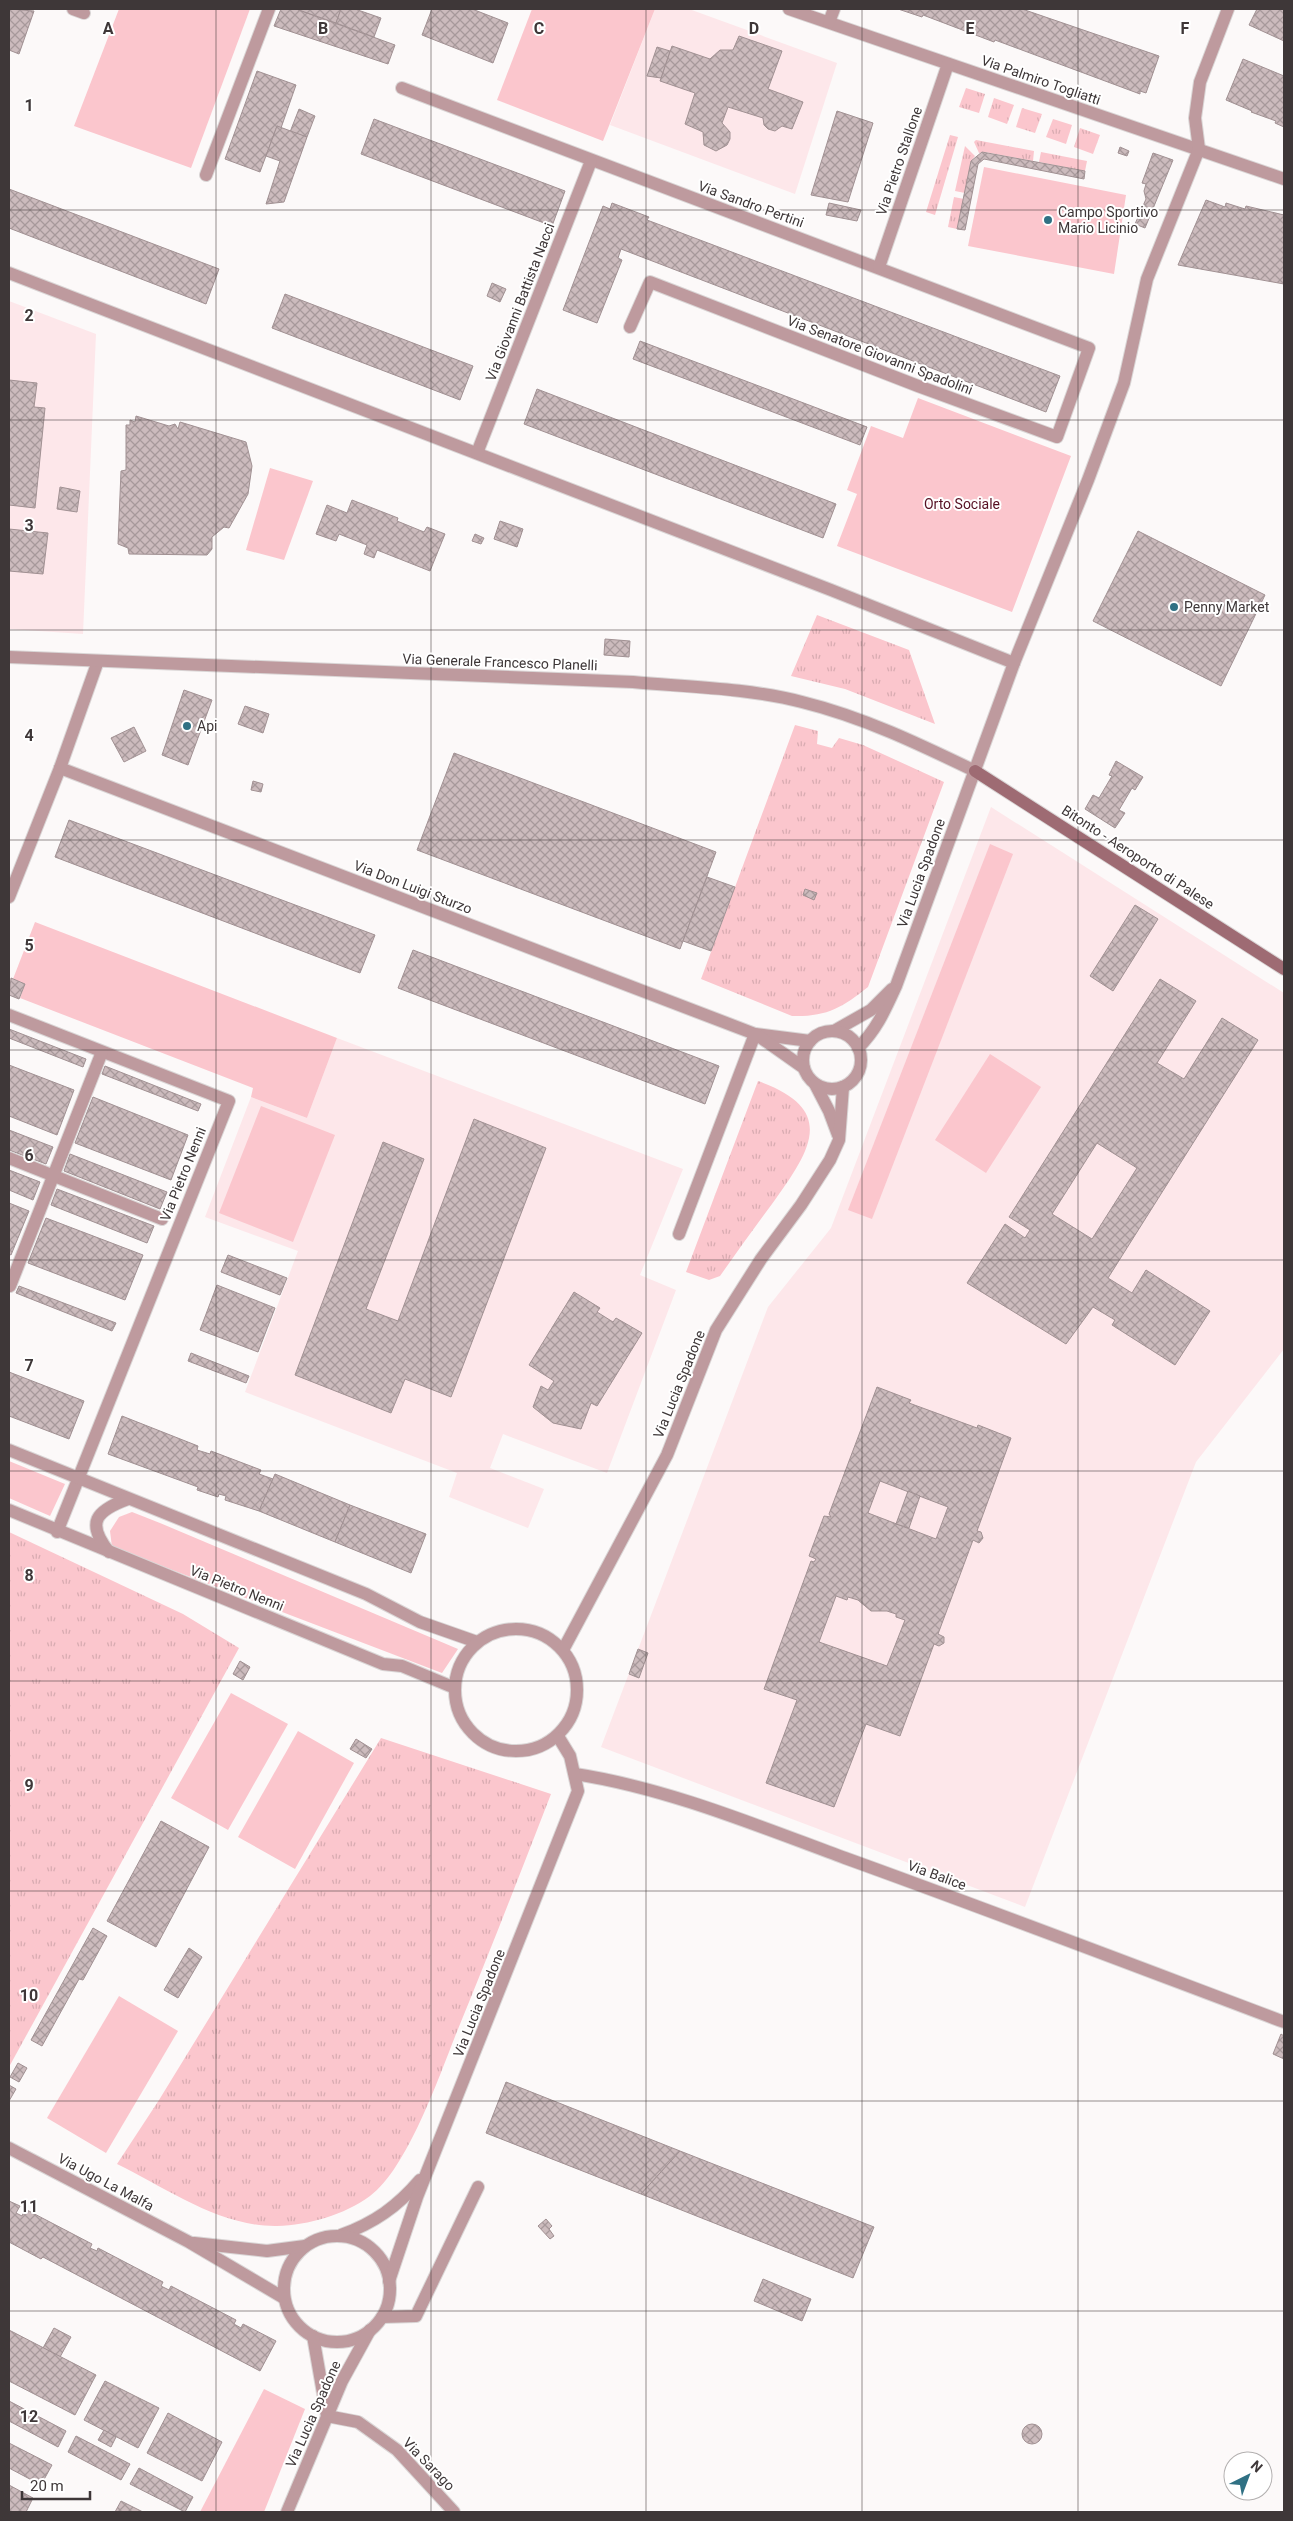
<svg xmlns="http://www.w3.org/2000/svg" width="1293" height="2521" font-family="Roboto,sans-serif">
  <defs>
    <pattern id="grass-tufts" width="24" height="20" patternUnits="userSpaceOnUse" patternTransform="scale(1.25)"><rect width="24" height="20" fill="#fbc6cd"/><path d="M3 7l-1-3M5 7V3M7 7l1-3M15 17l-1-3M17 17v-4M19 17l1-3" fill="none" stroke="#d8abb1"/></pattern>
    <pattern id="building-cross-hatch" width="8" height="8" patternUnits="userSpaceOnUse" patternTransform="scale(1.25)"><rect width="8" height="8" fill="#ccbbbd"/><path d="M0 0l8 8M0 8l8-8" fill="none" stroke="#a7999b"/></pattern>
  </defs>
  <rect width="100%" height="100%" fill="#fcf9f9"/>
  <g fill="#fde7ea">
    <polygon points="655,9 689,9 837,63 795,194 610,125"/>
    <polygon points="9,301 96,334 83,634 9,629"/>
    <polygon points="991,807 1284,993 1284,1349 1196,1462 1025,1907 601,1747 768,1307 831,1228"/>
    <polygon points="337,1038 683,1169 640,1275 676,1290 607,1473 503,1434 490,1468 544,1489 528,1528 449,1497 457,1473 245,1392 298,1251 205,1217 251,1097 307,1118"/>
  </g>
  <g fill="url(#grass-tufts)">
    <polygon points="966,88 985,94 979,113 959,107"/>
    <polygon points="994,98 1014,105 1007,124 988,117"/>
    <polygon points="1022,108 1042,114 1035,133 1016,127"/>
    <polygon points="1053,119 1072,125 1066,144 1046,137"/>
    <polygon points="1080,128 1100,135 1093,154 1074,147"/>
    <polygon points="950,135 958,137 935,215 926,212"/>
    <polygon points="976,140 1034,151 1033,161 985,152 979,153 974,142"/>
    <polygon points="965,146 975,156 971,161 965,193 955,191"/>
    <polygon points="1041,152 1087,161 1085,171 1039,162"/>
    <polygon points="954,197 964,199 957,229 948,227"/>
    <polygon points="817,615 909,650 935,724 845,689 791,676"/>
    <path d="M795,725L818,731L817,744L832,748L839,738L863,745L944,782L868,987C842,1008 826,1017 792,1016L701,979Z"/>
    <path d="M758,1081C840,1110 809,1152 772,1204C754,1228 737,1252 720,1276L709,1280L686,1272Z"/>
    <polygon points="9,1532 183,1614 239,1648 9,2067"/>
    <path d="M381,1738L551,1794C520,1874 489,1954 456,2034C439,2077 407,2169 370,2196C344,2215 309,2225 277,2226C220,2227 166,2188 117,2164L159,2100Z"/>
  </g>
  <g fill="#fbc6cd">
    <polygon points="119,9 250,9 191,168 74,126"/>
    <polygon points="532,9 655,9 603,141 497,100"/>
    <polygon points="984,167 1126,195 1114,274 968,246"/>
    <polygon points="918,398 1071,456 1012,612 837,546 857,494 847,490 871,426 903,438"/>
    <polygon points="270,468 313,481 284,560 246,550"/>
    <polygon points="990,844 1013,854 872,1219 848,1210"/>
    <polygon points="35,922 337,1038 307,1118 251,1097 253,1088 20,998 25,984 13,979"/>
    <polygon points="990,1054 1041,1087 986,1173 935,1140"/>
    <polygon points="261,1106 335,1135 293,1242 219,1213"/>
    <polygon points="9,1461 65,1484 50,1516 9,1498"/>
    <polygon points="132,1512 160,1523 458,1649 442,1673 112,1547 110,1531 119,1517"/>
    <polygon points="231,1693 288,1724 228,1830 171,1798"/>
    <polygon points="298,1731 354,1763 295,1869 238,1837"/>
    <polygon points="119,1996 178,2031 106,2153 47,2118"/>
    <polygon points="264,2389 305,2409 264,2512 200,2512"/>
  </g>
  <g fill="url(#building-cross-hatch)" stroke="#a19193" fill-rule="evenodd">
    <polygon points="9,9 34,11 19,54 9,50"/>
    <polygon points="281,9 296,9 395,45 388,64 274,26"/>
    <polygon points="296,9 341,9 336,23"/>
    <polygon points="341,9 355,9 381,18 374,37 336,23"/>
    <polygon points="432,9 472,9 508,23 493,63 422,35"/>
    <polygon points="898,9 1022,9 1159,56 1146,93 1140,91 1140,94 995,40 994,42 923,15 922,17"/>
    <polygon points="1257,9 1284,9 1284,41 1249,25"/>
    <polygon points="739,36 782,51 768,89 803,102 792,129 782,126 775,131 768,129 764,125 763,118 728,107 722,123 730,132 730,139 727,145 716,151 704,145 703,132 685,124 695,93 660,81 672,46 710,59 720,50 733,50"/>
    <polygon points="657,47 670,51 661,78 647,76"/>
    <polygon points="1243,59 1284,76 1284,127 1275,123 1276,121 1251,112 1252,111 1226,100"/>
    <polygon points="257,71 296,85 281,128 277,126 260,172 225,159"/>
    <polygon points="299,109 315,116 307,137 290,132"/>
    <polygon points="837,111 873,123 848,202 811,195"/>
    <polygon points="374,119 565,191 552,226 361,154"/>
    <polygon points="277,126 307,137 284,202 266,204 280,161 266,156"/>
    <polygon points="1120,147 1129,151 1127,156 1118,153"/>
    <polygon points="982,152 1085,171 1084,179 984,159 978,164 965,230 957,229 971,161"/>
    <polygon points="1153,153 1173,160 1145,228 1135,224 1146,199 1144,191 1146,184 1142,183"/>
    <polygon points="9,189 219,269 206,304 9,228"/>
    <polygon points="1206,200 1225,207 1226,203 1245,209 1246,206 1284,215 1284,284 1178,265"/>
    <polygon points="612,203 649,217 647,220 1060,376 1046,412 621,249 618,258 622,260 597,323 563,310 603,206 610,209"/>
    <polygon points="829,203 861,210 857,221 826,215"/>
    <polygon points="492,283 506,289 500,302 487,296"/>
    <polygon points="285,294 473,366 460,400 272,328"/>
    <polygon points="640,341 867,427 860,445 633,359"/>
    <polygon points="9,380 37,383 34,407 45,408 35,508 9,505"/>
    <polygon points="537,389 836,504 823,538 524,424"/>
    <polygon points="136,416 169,426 175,424 178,429 180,422 246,442 252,466 248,494 229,528 224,527 212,537 212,549 207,555 129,554 128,548 118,544 121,471 126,470 126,425 130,425 130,420 135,422"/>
    <polygon points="60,487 80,491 77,512 57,509"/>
    <polygon points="352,500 398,518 397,521 424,532 427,527 445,534 430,571 377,550 374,558 364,554 367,545 339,534 336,541 316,534 327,505 347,513"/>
    <polygon points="500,521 523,529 517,547 494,539"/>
    <polygon points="9,529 48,533 43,574 9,571"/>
    <polygon points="1138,531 1265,595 1221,686 1093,621"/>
    <polygon points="475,534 484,538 481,544 472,541"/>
    <polygon points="605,639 630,641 629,657 604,655"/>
    <polygon points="184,690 212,700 188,765 162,755"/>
    <polygon points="245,706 269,714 263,733 238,724"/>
    <polygon points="134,727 146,751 124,762 111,738"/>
    <polygon points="454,753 716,852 680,949 417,850"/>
    <polygon points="1116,761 1143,777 1135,790 1132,788 1119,810 1125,813 1115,828 1085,809 1093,795 1099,798 1112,776 1109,775"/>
    <polygon points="253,781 263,784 261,792 251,790"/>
    <polygon points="69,820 375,935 360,973 55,857"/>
    <polygon points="707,877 735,887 711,951 683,941"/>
    <polygon points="805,889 817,893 814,900 803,895"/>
    <polygon points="1135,905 1158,919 1113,991 1090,976"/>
    <polygon points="413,950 719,1066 705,1104 398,988"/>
    <polygon points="11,978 25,984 19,999 9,995"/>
    <path d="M1160,979L1196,1001L1157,1063L1184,1079L1222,1018L1258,1040L1108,1278L1132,1293L1146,1270L1210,1311L1175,1365L1112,1325L1115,1320L1093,1307L1066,1344L967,1283L1005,1224L1025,1238L1030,1230L1009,1217ZM1097,1143L1137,1168L1092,1239L1052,1214Z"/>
    <polygon points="9,1029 86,1059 83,1067 9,1038"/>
    <polygon points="9,1065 74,1090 57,1135 9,1116"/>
    <polygon points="105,1066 201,1104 198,1111 102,1074"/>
    <polygon points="93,1097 188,1135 171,1180 75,1143"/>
    <polygon points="474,1119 546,1148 451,1397 405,1379 391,1413 295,1375 383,1142 424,1159 366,1309 398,1321"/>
    <polygon points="9,1130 53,1147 46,1164 9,1150"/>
    <polygon points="70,1154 167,1192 160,1209 64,1171"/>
    <polygon points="9,1170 40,1182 33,1200 9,1190"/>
    <polygon points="57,1189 154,1226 147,1243 51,1205"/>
    <polygon points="9,1203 29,1211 11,1255 9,1254"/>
    <polygon points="46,1218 143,1255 125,1300 28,1263"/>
    <polygon points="228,1255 287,1278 280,1295 221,1272"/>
    <polygon points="217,1285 275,1308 258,1352 200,1330"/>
    <polygon points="19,1286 116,1323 112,1331 16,1293"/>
    <polygon points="574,1292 600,1308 597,1312 613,1322 616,1318 642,1333 597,1406 591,1403 581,1429 553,1423 533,1407 541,1386 548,1390 554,1381 529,1365"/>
    <polygon points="191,1353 249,1376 246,1383 188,1361"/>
    <polygon points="9,1372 84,1401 69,1439 9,1416"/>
    <path d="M877,1387L911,1400L909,1403L977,1428L978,1425L1011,1438L977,1531L981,1532L983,1538L979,1543L973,1540L938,1634L944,1637V1643L939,1646L934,1644L900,1736L866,1724L834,1807L766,1783L797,1700L764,1689L811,1561L814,1562L816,1559L809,1556L824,1516L831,1517L829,1514ZM880,1481L948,1507L936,1539L868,1513ZM836,1596L847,1600L848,1597L858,1600L871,1611H887L896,1614V1617L905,1620L887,1666L819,1642Z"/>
    <polygon points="122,1416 198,1446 197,1450 210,1454 211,1451 261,1470 259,1474 273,1479 259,1511 225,1500 226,1496 219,1494 218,1497 197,1490 198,1487 108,1454"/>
    <polygon points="275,1474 350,1505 335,1542 259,1511"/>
    <polygon points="908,1491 920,1496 909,1528 896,1524"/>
    <polygon points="350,1505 426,1534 411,1573 335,1542"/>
    <polygon points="638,1649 648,1653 639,1678 629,1674"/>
    <polygon points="240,1661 250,1667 243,1680 233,1674"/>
    <polygon points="356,1739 372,1749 366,1758 350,1749"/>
    <polygon points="161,1821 209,1847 156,1947 107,1921"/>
    <polygon points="93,1928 107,1936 83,1980 79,1979 42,2046 31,2040"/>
    <polygon points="189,1948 202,1957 178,1998 164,1990"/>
    <polygon points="1281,2034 1284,2036 1284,2059 1273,2054"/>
    <polygon points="18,2063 27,2068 19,2082 10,2077"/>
    <polygon points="506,2082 680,2151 641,2194 486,2133"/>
    <polygon points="9,2085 16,2089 9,2101"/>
    <polygon points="680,2151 874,2227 853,2278 641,2194"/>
    <polygon points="9,2201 20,2206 16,2213 22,2216 25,2209 92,2244 90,2248 97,2251 98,2248 163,2282 161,2286 169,2290 171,2286 236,2320 234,2324 241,2328 243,2324 276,2341 260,2371 43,2257 41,2259 9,2242"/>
    <polygon points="546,2219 552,2226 549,2229 554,2236 550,2239 538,2226"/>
    <polygon points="763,2279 811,2299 802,2321 754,2301"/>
    <polygon points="54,2328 71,2337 60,2357 43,2348"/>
    <polygon points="9,2330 96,2375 75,2415 9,2381"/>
    <polygon points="105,2381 159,2408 138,2448 84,2420"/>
    <polygon points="9,2401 66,2431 58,2447 9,2421"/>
    <polygon points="168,2413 222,2442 202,2481 147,2453"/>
    <circle cx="1032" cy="2434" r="10"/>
    <polygon points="104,2430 116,2437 111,2447 98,2440"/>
    <polygon points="76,2436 130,2464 121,2480 68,2452"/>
    <polygon points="9,2443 52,2465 41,2485 9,2468"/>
    <polygon points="139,2468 193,2497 185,2512 130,2484"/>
    <polygon points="9,2485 33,2498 26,2512 9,2512"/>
    <polygon points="121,2501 143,2512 115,2512"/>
  </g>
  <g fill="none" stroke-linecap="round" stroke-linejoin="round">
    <g stroke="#dad6d6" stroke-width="14">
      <g id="minor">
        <polyline points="73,9 84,13"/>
        <polyline points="789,9 1284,179"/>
        <polyline points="829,22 834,9"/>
        <polyline points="402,88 1089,348 1057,437 918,386 650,282 630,327"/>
        <polyline points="206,175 269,9"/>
        <polyline points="879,267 948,64"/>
        <path d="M9,273L831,590L1014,663L896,986C885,1010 877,1029 858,1048"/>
        <polyline points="477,453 591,161"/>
        <polyline points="1014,663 1088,480 1124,383 1147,279 1199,149 1195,118 1200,82 1228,9"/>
        <polyline points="60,768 755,1034 810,1041"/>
        <polyline points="9,897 60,768 98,661"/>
        <polyline points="9,1015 229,1101 57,1532"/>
        <polyline points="834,1031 871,1010 892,989"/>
        <circle cx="832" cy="1060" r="29"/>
        <polyline points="757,1035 804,1068"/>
        <polyline points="815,1084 829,1111 838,1135"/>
        <polyline points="9,1158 162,1219"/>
        <polyline points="679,1234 755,1034"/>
        <polyline points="10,1286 102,1052"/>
        <polyline points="9,1450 366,1594 420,1622 477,1642"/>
        <polyline points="9,1510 383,1664 402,1666 455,1688"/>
        <path d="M109,1552C86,1523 95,1511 128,1499"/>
        <circle cx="516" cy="1690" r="61"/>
        <polyline points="563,1650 667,1455 716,1330 761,1259 801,1205 830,1160 839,1140 843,1087"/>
        <path d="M575,1774C667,1788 758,1826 845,1858C992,1911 1138,1967 1284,2022"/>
        <polyline points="9,2148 189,2242 284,2298"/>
        <path d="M341,2235C374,2223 397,2207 420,2180"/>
        <circle cx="337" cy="2289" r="53"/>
        <polyline points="194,2243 267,2251 305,2246"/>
        <polyline points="389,2281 417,2197 578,1791 570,1756 559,1738"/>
        <polyline points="382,2317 416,2316 478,2187"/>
        <polyline points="313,2336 327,2416"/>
        <polyline points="327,2416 358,2422 397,2450 454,2512"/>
        <polyline points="287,2512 342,2381 370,2330"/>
      </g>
    </g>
    <g stroke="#dad6d6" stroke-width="14">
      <path id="tertiary" d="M9,657L633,682C689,687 748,688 802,702C863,717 919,744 975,771"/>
    </g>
    <g stroke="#dad6d6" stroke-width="14">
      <polyline id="secondary" points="975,771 1284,969"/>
    </g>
    <use href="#minor" stroke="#be9a9e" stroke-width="12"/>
    <use href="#tertiary" stroke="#be9a9e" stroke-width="12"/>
    <use href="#secondary" stroke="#9e6b73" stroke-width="12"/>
  </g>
  <path fill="none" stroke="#3e3738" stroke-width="1" stroke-opacity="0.55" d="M216,9V2512M431,9V2512M646,9V2512M862,9V2512M1078,9V2512M9,210H1284M9,420H1284M9,630H1284M9,840H1284M9,1050H1284M9,1260H1284M9,1471H1284M9,1681H1284M9,1891H1284M9,2101H1284M9,2311H1284"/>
  <g fill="#307184" stroke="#fff" stroke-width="2">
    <circle cx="1048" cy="220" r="5"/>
    <circle cx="1174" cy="607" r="5"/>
    <circle cx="187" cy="726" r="5"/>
  </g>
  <g text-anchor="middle" stroke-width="4" stroke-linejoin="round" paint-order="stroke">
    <g font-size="14" fill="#3e3738" stroke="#fff">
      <text transform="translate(1041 80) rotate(19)" y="5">Via Palmiro Togliatti</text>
      <text transform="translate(899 161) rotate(-71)" y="5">Via Pietro Stallone</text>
      <text transform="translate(751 204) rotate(20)" y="5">Via Sandro Pertini</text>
      <text transform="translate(520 302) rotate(-69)" y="5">Via Giovanni Battista Nacci</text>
      <text transform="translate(880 355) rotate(21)" y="5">Via Senatore Giovanni Spadolini</text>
      <text transform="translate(500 662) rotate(2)" y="5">Via Generale Francesco Planelli</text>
      <text transform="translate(1138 857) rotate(33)" y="5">Bitonto - Aeroporto di Palese</text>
      <text transform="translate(921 873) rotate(-70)" y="5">Via Lucia Spadone</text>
      <text transform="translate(413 887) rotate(21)" y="5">Via Don Luigi Sturzo</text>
      <text transform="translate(183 1174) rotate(-68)" y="5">Via Pietro Nenni</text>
      <text transform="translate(679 1384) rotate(-68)" y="5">Via Lucia Spadone</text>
      <text transform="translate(237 1588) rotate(22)" y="5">Via Pietro Nenni</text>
      <text transform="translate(937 1875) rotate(20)" y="5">Via Balice</text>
      <text transform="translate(479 2003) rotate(-68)" y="5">Via Lucia Spadone</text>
      <text transform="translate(106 2182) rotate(28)" y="5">Via Ugo La Malfa</text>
      <text transform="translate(313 2414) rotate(-66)" y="5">Via Lucia Spadone</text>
      <text transform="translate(429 2464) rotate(46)" y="5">Via Sarago</text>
    </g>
    <g font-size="14" fill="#3e3738" stroke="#fff" text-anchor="start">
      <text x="1058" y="217">Campo Sportivo<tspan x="1058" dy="16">Mario Licinio</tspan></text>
      <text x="1184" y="612">Penny Market</text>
      <text x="197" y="731">Api</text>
    </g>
    <g font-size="14" fill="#561023" stroke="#fff">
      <text x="962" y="509">Orto Sociale</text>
    </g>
  </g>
  <g font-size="16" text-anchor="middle" font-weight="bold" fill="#3e3738" stroke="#fff" stroke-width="4" stroke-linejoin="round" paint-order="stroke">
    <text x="108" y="34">A</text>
    <text x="323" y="34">B</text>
    <text x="539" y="34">C</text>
    <text x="754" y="34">D</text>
    <text x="970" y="34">E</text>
    <text x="1185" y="34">F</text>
    <text x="29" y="111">1</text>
    <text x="29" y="321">2</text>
    <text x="29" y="531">3</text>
    <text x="29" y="741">4</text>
    <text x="29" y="951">5</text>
    <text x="29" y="1161">6</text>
    <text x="29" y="1371">7</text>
    <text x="29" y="1581">8</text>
    <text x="29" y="1791">9</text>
    <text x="29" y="2001">10</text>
    <text x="29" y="2212">11</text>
    <text x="29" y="2422">12</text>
  </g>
  <rect width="1293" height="2521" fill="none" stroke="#3e3738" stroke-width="20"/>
  <g transform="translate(1248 2476) rotate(42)"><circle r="24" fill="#ffffff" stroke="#b2afaf"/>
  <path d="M0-4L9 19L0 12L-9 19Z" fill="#307184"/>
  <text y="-8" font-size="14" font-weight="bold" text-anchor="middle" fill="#3e3738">N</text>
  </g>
  <path d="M22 2491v8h68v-8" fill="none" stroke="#3e3738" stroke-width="2.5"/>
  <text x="30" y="2491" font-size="15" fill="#3e3738" stroke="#ffffff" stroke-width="4" paint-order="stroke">20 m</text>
</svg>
